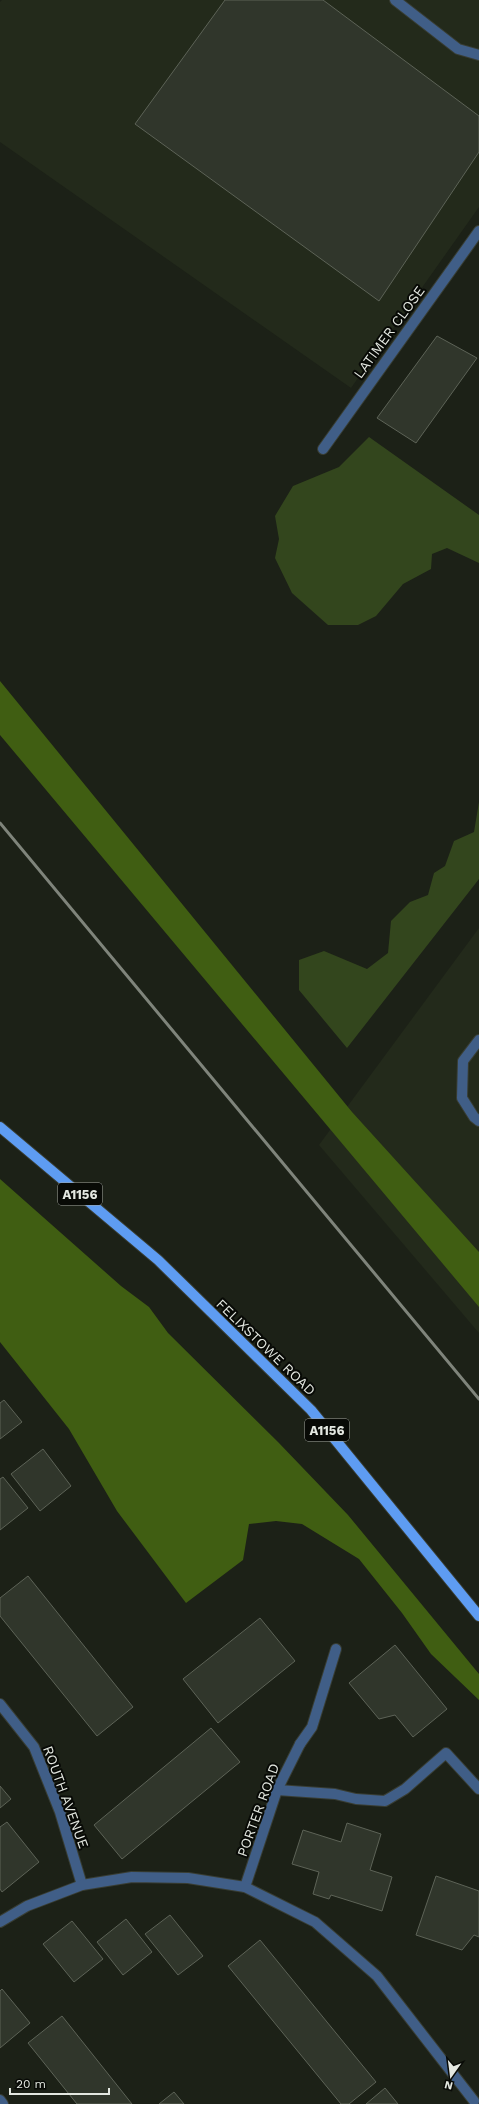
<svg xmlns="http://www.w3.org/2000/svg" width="479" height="2104" font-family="'Work Sans',sans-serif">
  <rect width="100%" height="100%" fill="#1c2117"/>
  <g fill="#232a1b">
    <polygon points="2,0 479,0 479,207 351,388 0,142 0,2"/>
    <polygon points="479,928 479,1333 319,1145"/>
  </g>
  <g fill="#33461d">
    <polygon points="369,437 479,515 479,563 447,548 432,554 431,569 403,584 376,616 358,625 328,625 292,593 275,558 279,539 275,516 293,486 339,467"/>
    <polygon points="479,802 479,879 347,1048 299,990 299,960 324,951 367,969 388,953 391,921 410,902 428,895 434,873 445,866 454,841 474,832"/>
  </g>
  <g fill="#405e12">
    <polygon points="0,681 352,1112 479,1252 479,1307 0,735"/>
    <polygon points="0,1179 121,1286 149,1307 168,1333 278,1442 348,1515 479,1674 479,1700 431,1654 402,1613 359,1559 302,1524 276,1521 249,1524 243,1560 186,1603 117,1511 69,1429 0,1342"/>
  </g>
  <g fill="#30362b" stroke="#5d6357">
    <polygon points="225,0 323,0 479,116 479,152 379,301 135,124"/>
    <polygon points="437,336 477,358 416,443 377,418"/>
    <polygon points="4,1400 22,1422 0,1439 0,1403"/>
    <polygon points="43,1449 71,1486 40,1511 11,1474"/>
    <polygon points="3,1477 28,1508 0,1530 0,1479"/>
    <polygon points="28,1576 133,1707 97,1736 0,1616 0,1598"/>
    <polygon points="260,1618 295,1661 218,1723 183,1679"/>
    <polygon points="395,1645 447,1709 413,1737 395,1715 379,1719 349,1683"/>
    <polygon points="211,1728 240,1762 122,1859 94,1825"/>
    <polygon points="0,1786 11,1799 0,1808"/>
    <polygon points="7,1822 39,1862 2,1892 0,1889 0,1827"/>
    <polygon points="347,1823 381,1834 370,1870 392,1877 382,1911 331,1895 329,1899 313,1894 319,1872 292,1864 303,1830 341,1842"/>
    <polygon points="436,1876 479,1891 479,1937 474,1935 462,1950 416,1935"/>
    <polygon points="170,1915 203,1956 178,1975 145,1934"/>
    <polygon points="126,1919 152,1952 123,1975 97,1942"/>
    <polygon points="72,1921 103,1959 74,1982 43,1944"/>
    <polygon points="260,1940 376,2082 349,2104 341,2104 228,1966"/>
    <polygon points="2,1989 30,2023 0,2048 0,1991"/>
    <polygon points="62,2016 132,2104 77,2104 28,2043"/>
    <polygon points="385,2088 398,2104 366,2104"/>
    <polygon points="174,2092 184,2104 159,2104"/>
  </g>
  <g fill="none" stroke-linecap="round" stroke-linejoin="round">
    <g stroke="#383d33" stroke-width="12">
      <g id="lane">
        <polyline points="395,0 458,49 479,55"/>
        <polyline points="323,449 479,231"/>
        <polyline points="479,1040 463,1061 462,1098 474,1117 479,1121"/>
        <polyline points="300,1744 312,1727 336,1649"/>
        <polyline points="277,1790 335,1794 356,1799 385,1801 405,1789 446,1753 479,1789"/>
      </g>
    </g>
    <g stroke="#383d33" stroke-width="12">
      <g id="street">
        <polyline points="0,1704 34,1747 60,1812 82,1885"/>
        <polyline points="245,1887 277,1790 300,1744"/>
        <polyline points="0,1922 27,1906 82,1885 132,1877 188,1878 245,1887 315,1922 377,1976 474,2101"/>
        <polyline points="0,2100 3,2104"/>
      </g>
    </g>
    <g stroke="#383d33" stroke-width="12">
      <polyline id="primary" points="0,1127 158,1260 311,1410 479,1616"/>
    </g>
    <use href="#lane" stroke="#405e87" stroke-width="10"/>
    <use href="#street" stroke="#405e87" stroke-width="10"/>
    <use href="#primary" stroke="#5e9cf2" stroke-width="10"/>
    <polyline stroke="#7f847b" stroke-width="3" points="0,823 479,1399"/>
  </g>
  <g text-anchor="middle" stroke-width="4" stroke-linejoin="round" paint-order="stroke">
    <g fill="#080a06" stroke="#a2a59f" stroke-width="1">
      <rect x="58" y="1183" width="44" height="22" rx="3"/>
      <rect x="305" y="1419" width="44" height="22" rx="3"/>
    </g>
    <g font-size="13" font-weight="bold" fill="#e4e8e1">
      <text x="80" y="1199">A1156</text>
      <text x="327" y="1435">A1156</text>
    </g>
    <g font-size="14" fill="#e4e8e1" stroke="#080a06">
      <text transform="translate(389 332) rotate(-54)" y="5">LATIMER CLOSE</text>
      <text transform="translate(266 1347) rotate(44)" y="5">FELIXSTOWE ROAD</text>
      <text transform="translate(66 1797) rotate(70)" y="5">ROUTH AVENUE</text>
      <text transform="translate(258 1810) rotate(-70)" y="5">PORTER ROAD</text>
    </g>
  </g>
  <g transform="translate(451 2076) rotate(194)" stroke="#080a06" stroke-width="3" paint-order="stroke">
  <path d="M0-3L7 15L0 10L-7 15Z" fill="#e4e8e1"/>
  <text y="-6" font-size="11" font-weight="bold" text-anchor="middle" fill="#e4e8e1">N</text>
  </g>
  <path d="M10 2088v6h99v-6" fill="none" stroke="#e4e8e1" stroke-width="2"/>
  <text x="16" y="2088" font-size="12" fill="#e4e8e1" stroke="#080a06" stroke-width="3" paint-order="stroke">20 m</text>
</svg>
